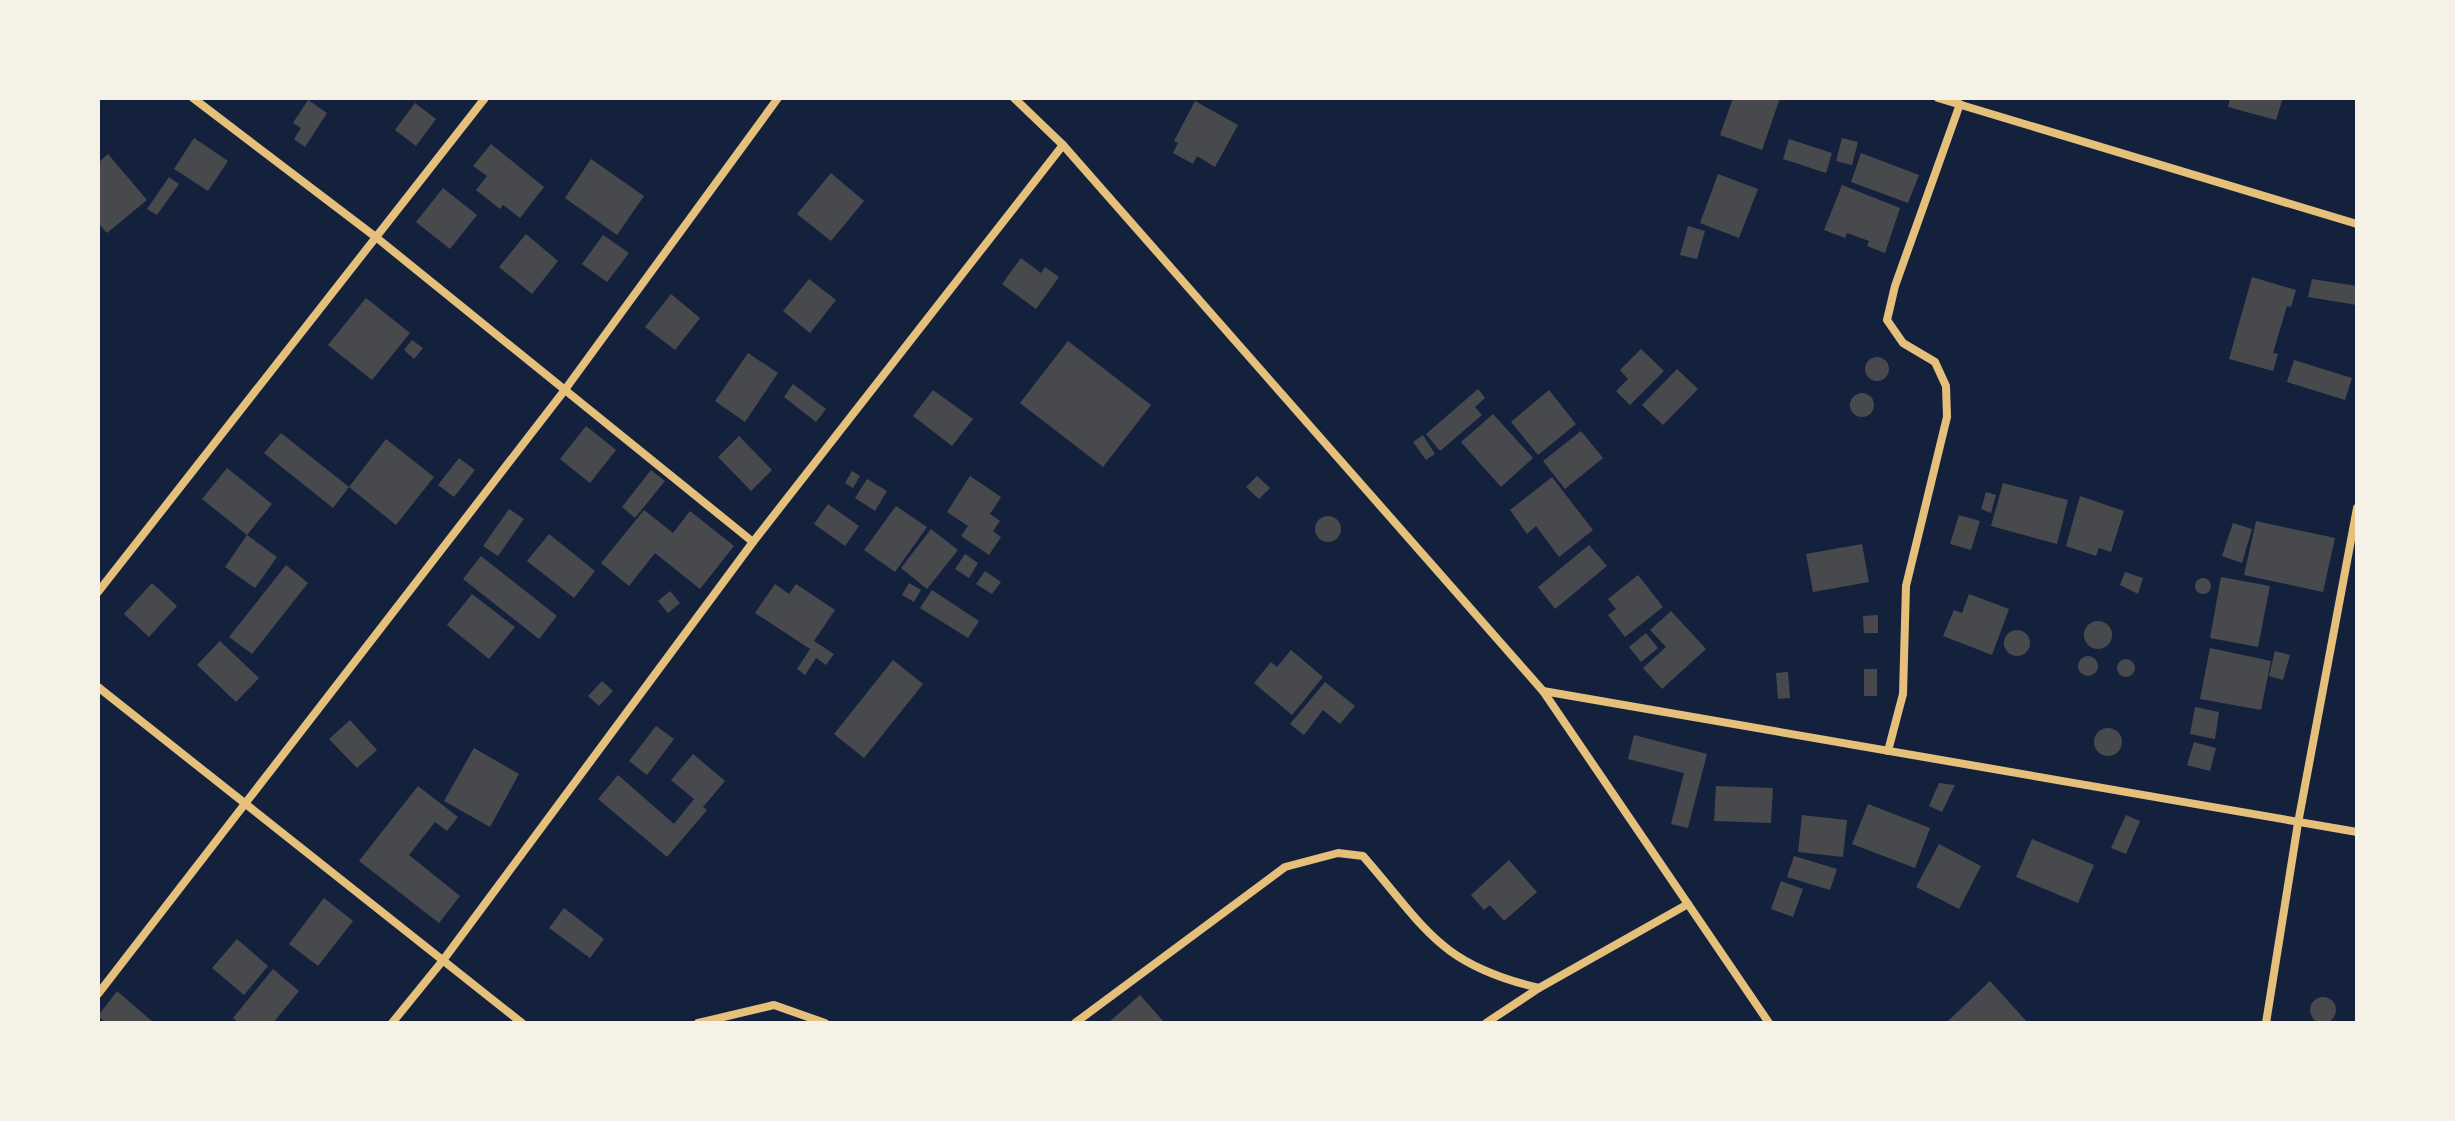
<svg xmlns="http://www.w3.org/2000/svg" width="2455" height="1121" font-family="'Fira Sans Condensed',sans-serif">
  <rect width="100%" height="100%" fill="#14213d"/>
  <g fill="#48494c">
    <polygon points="1733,98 1780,98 1762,150 1720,135"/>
    <polygon points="2230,98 2283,98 2276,120 2228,107"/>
    <polygon points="308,100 327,113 305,147 294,139 301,128 293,123"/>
    <polygon points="1195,101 1238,125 1215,167 1197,156 1193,164 1173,153 1178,143 1174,141"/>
    <polygon points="415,103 436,119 416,146 395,130"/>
    <polygon points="194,138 228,161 208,191 174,169"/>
    <polygon points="1842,138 1858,142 1852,165 1836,161"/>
    <polygon points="1789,139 1832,153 1826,173 1783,159"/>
    <polygon points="491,144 544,187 520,218 503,205 500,209 476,190 487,176 473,166"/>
    <polygon points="1861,153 1919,175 1908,203 1851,182"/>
    <polygon points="108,154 147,200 107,233 98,223 98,163"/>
    <polygon points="591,159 644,196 617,235 565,198"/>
    <polygon points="831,173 864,201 831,241 797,214"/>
    <polygon points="1718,174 1758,189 1739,238 1700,223"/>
    <polygon points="169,177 179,184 157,215 147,209"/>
    <polygon points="1842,185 1900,208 1885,253 1867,246 1869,241 1847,233 1845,238 1824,230"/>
    <polygon points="443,188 477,215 450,249 416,222"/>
    <polygon points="1688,226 1705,231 1697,259 1680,255"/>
    <polygon points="526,234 558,261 532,294 499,267"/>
    <polygon points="603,235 629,253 607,282 582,264"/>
    <polygon points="1021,258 1041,273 1045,267 1059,277 1036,309 1002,284"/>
    <polygon points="2252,277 2296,290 2291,307 2287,306 2273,353 2278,354 2273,371 2229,359"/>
    <polygon points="809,279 836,300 810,333 783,311"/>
    <polygon points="2312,279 2357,286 2357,305 2308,297"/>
    <polygon points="671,294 700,318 675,350 645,327"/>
    <polygon points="366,298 410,333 372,380 328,345"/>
    <polygon points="412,340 423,348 414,359 404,350"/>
    <polygon points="1068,341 1151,405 1103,467 1020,403"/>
    <polygon points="1641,349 1664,371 1630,405 1616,391 1628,379 1620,370"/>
    <polygon points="748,353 778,373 745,422 715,401"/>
    <circle cx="1877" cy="369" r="12"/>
    <polygon points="2294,360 2352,378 2345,400 2287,382"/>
    <polygon points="1677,369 1698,389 1663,425 1642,405"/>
    <polygon points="793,384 826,409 816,422 784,397"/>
    <polygon points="1478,389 1485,398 1475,407 1482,415 1440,451 1426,434"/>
    <polygon points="933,390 973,419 952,446 913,416"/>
    <polygon points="1549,390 1576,424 1538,455 1511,422"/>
    <circle cx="1862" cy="405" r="12"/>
    <polygon points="1493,414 1533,458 1501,487 1461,442"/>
    <polygon points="586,426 616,450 590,483 560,459"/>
    <polygon points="1581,431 1603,458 1565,489 1543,461"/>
    <polygon points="281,433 349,487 333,508 264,453"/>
    <polygon points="1423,435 1435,454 1426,460 1413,442"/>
    <polygon points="739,436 772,470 751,491 718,457"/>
    <polygon points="386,439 434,477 396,525 349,487"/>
    <polygon points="459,458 475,470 454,497 438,485"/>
    <polygon points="227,468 272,504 247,535 202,499"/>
    <polygon points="651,470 665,481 635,518 622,507"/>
    <polygon points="852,471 860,476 853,488 845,483"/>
    <polygon points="970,476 1001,497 990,514 1000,521 993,531 1001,537 989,555 961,536 968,526 947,512"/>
    <polygon points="1257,476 1270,488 1259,499 1246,487"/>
    <polygon points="1552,477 1593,530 1559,557 1536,526 1527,534 1510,510"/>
    <polygon points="867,479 887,491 875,511 855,498"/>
    <polygon points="2003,483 2068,500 2057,544 1991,526"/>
    <polygon points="1986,492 1996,495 1991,513 1981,509"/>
    <polygon points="2080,496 2124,511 2111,552 2099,548 2096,556 2066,546"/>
    <polygon points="828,504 859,526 845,546 814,524"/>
    <polygon points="896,506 927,527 895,572 864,550"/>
    <polygon points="509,509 524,519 498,556 483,546"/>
    <polygon points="644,510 673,533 690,511 734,546 700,589 655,553 629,586 601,563"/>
    <polygon points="1959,515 1980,521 1971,550 1950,544"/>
    <circle cx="1328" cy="529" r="13"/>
    <polygon points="2256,521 2335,538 2323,592 2244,575"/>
    <polygon points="2233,523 2252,529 2242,563 2222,556"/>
    <polygon points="931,529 958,550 927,589 901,568"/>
    <polygon points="549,534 595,571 574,598 527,561"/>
    <polygon points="247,535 277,557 255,588 225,567"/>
    <polygon points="1862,544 1869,582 1813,592 1806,554"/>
    <polygon points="1589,545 1607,566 1555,609 1538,587"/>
    <polygon points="965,554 978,563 969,578 955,569"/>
    <polygon points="481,556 557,616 539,639 463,579"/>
    <polygon points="286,565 308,583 252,654 229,637"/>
    <polygon points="985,571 1001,582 992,594 976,584"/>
    <polygon points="2125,572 2143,578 2138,594 2120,585"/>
    <polygon points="1638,575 1663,607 1625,637 1608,615 1616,609 1608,599"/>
    <polygon points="2221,577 2270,586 2258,647 2210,638"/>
    <circle cx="2203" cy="586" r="8"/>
    <polygon points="152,583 177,606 149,637 124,614"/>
    <polygon points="909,583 921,590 914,602 902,595"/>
    <polygon points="775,584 789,594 796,584 835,610 814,641 834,654 826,665 816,658 805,675 797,669 810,649 755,613"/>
    <polygon points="932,590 979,621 968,638 920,608"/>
    <polygon points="670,591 680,603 668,613 658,601"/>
    <polygon points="472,594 515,627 489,659 447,625"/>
    <polygon points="1969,594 2009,609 1992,655 1943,636 1954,610 1962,613"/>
    <polygon points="1671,611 1706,649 1662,689 1643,668 1666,647 1650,630"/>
    <polygon points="1878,615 1878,633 1864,633 1863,616"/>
    <circle cx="2098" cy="635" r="14"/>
    <circle cx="2017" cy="643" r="13"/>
    <polygon points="1646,633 1658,648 1641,662 1629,647"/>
    <polygon points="220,641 259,678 236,702 197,665"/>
    <polygon points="2210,648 2271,661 2261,710 2200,699"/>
    <polygon points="1291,650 1323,677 1292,715 1254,683 1271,662 1277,667"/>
    <polygon points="2275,651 2290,655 2283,680 2269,676"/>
    <circle cx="2088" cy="666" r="10"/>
    <circle cx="2126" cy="668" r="9"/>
    <polygon points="893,660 923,684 864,758 834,734"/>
    <rect x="1864" y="669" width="13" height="27"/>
    <polygon points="1788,672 1790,698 1778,699 1776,673"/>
    <polygon points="602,681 613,691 599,706 588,696"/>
    <polygon points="1325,682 1355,706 1340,724 1323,710 1304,735 1290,724"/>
    <polygon points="2195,707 2219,712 2215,739 2190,734"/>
    <polygon points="350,720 377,750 357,768 329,739"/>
    <polygon points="656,726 674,739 647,775 629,761"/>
    <circle cx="2108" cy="742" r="14"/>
    <polygon points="1634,735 1707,754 1688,828 1671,824 1684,773 1628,759"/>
    <polygon points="2194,742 2216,748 2210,771 2187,765"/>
    <polygon points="474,748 519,774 490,827 444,801"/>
    <polygon points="693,754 725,781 703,807 707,810 667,857 598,799 618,775 674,824 694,799 671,780"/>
    <polygon points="1939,783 1955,785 1942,812 1929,806"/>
    <polygon points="418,786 458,817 447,831 435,822 409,855 460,896 439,923 359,861"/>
    <polygon points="1716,786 1773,788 1771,823 1714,821"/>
    <polygon points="1868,804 1930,828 1915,868 1852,844"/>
    <polygon points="1802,815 1847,820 1843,857 1798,852"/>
    <polygon points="2126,815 2140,821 2126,854 2111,848"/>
    <polygon points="2032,839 2094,865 2078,903 2016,877"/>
    <polygon points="1939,844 1981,866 1959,909 1916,887"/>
    <polygon points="1794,856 1837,869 1830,890 1787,877"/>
    <polygon points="1509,860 1537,892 1504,921 1490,905 1484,910 1471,895"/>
    <polygon points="1781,881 1803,889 1793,917 1771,909"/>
    <polygon points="324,898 353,921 318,966 289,944"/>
    <polygon points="564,908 604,939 590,958 549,928"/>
    <polygon points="237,939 268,966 244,995 212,968"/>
    <polygon points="273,969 299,991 273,1023 239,1023 233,1018"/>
    <polygon points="1990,981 2028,1023 1950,1023 1948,1021"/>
    <polygon points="117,991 154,1023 106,1023 98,1016"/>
    <polygon points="1140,995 1165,1023 1108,1023"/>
    <circle cx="2323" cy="1010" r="13"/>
  </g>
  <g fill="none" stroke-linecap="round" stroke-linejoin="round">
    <g stroke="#e5c07b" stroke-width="8">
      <polyline points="193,98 377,238 753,542"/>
      <polyline points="1014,98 1063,145 1543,691 2357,832"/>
      <polyline points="1938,98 2357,224"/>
      <polyline points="98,592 485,98"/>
      <polyline points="98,687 522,1023"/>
      <polyline points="1543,691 1769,1023"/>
      <polyline points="1888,751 1903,694 1906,586 1947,417 1946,386 1935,362 1903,343 1887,320 1895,286 1960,104"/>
      <polyline points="98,994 564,391 778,98"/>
      <polyline points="392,1023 444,959 753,542 1063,145"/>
      <polyline points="698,1023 774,1005 825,1023"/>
      <path d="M1075,1023L1285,867L1338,853L1363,856C1426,928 1438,964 1539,988L1688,904"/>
      <polyline points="1486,1023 1539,988"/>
      <polyline points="2266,1023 2298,823 2357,508"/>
    </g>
  </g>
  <rect width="2455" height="1121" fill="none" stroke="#f6f1e7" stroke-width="200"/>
</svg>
